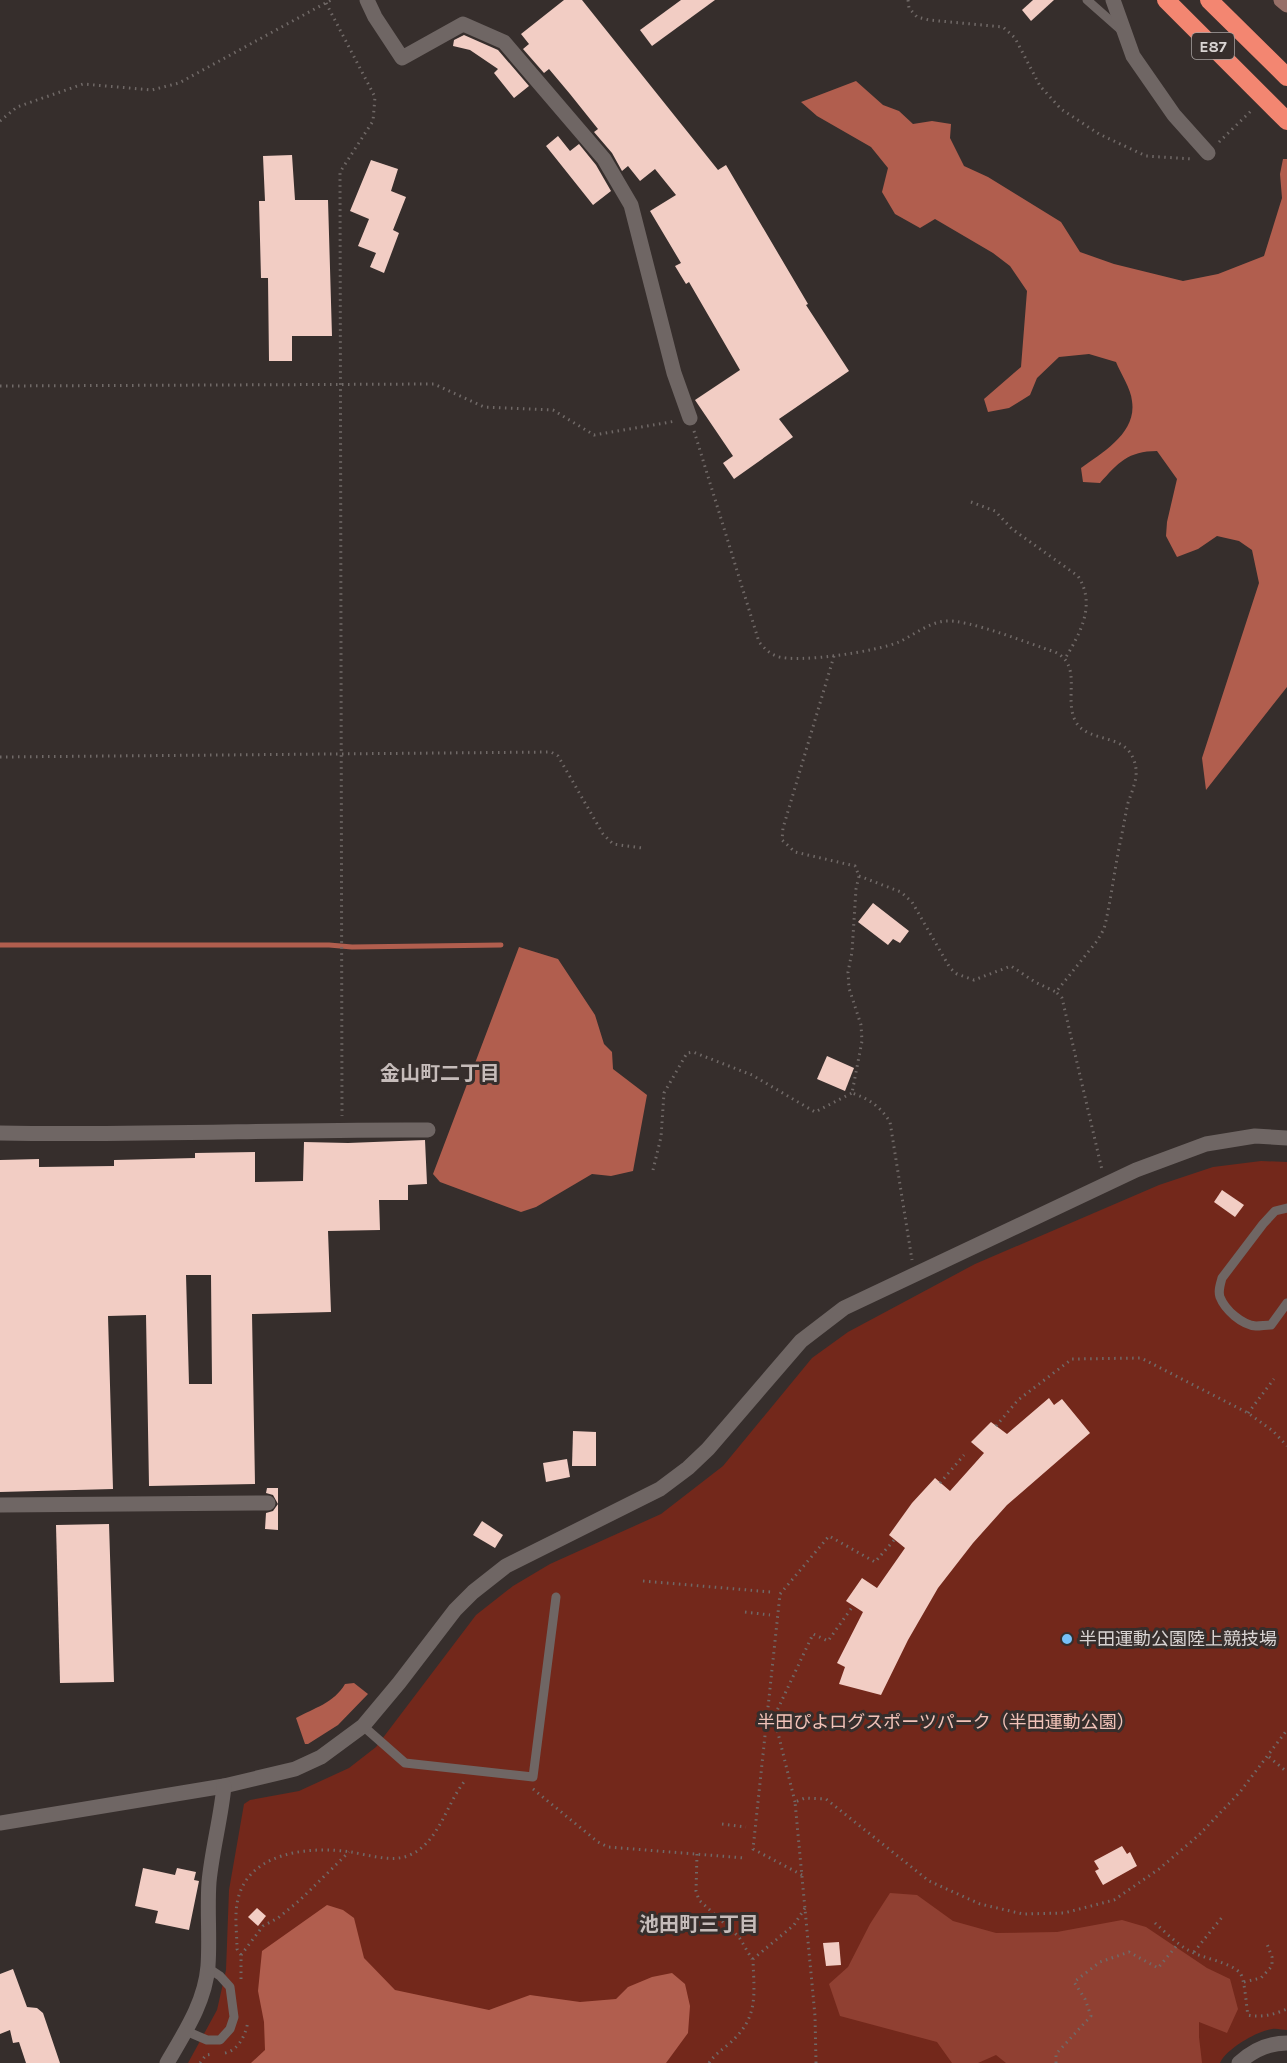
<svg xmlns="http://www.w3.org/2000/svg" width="1287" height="2063" font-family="Karla,'Noto Sans JP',sans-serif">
  <rect width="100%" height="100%" fill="#362e2c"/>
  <path fill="#73281b" d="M1261,1161L1287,1162V2030C1282,2030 1277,2028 1272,2029C1257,2031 1226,2049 1220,2063H188L217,2010L226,1970L229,1890L244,1804L250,1800L299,1791L349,1768L376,1747L476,1615L513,1586L550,1564L661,1514L723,1466L812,1358L848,1332L975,1264L1159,1185L1213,1167Z"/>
  <polygon fill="#904032" points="890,1893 917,1895 953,1921 996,1933 1057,1932 1122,1920 1146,1927 1207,1968 1230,1979 1238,2009 1227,2033 1199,2022 1199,2037 1202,2063 1006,2063 996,2055 978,2063 952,2063 937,2042 840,2016 829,1984 848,1967 870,1924"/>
  <g fill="#b15e4e">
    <path d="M856,81L883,105L899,111L913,124L932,121L951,124L950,138L964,166L988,177L1061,222L1080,252L1114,264L1183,281L1218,274L1264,256L1282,198L1280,174L1283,159H1287V687L1206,790L1202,758L1259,583L1252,550L1239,541L1217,536L1198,549L1177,557L1166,536L1167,522L1177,479L1157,451C1128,451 1118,463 1100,483L1083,482L1081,468C1103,452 1137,433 1132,401C1131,389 1121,374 1116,362L1089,354L1059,357L1037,378L1030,395L1009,408L988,412L984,399L1021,367L1027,291L1010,266L993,253L935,219L920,228L895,214L882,192L888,168L871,147L817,116L801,102Z"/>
    <polygon points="519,947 558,959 595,1015 604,1044 612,1052 613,1069 647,1095 633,1171 611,1176 592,1174 536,1207 521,1212 440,1182 433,1174"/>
    <path d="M354,1683L368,1694L338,1725L308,1744H305L296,1718C314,1708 334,1703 345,1684Z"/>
    <polygon points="327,1905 343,1910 354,1918 364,1958 395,1990 489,2010 530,1995 580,2002 616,1999 628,1987 652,1977 672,1973 685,1984 690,2006 688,2033 666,2063 251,2063 265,2050 264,2022 258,1991 262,1951"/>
  </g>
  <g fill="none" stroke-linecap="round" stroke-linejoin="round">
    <polyline stroke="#b15e4e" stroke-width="5" points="0,945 329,945 352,947 501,945"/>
  </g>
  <g fill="#f2cdc4" fill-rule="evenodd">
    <polygon points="564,0 582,0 718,170 726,165 808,304 806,305 849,371 779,419 793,437 734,479 723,463 733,456 695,400 740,370 689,282 686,284 675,266 681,263 650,211 676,195 655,169 640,181 628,166 622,171 612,153 594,132 598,129 570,94 549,69 544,73 523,49 529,44 521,34"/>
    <polygon points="681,0 715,0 652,46 640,30"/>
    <polygon points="1033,0 1054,0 1031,21 1022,10"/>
    <polygon points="464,35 498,50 529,86 514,98 494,73 498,69 470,50 453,46 454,40"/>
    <polygon points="558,136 570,151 579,144 596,165 611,191 593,205 546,146"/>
    <polygon points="292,155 295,200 328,200 332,336 292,336 292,361 269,361 268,278 261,278 259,201 265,201 263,156"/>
    <polygon points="371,160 398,169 391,191 406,197 393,230 399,233 384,273 370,267 376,253 358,246 369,219 350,211"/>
    <polygon points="873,903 909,931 900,943 893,939 888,945 858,922"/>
    <polygon points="827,1056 854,1068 845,1091 817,1079"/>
    <path d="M425,1140L427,1184L408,1185V1200H379L380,1230L328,1231L331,1312L252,1314L255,1484L149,1486L146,1315L108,1316L113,1489L0,1492V1160L39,1159V1167L114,1166V1160L195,1158V1153L255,1152V1182L303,1181L304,1142L348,1143ZM186,1275H211L212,1384H189Z"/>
    <polygon points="1222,1190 1244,1205 1235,1217 1214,1202"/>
    <polygon points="1049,1398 1054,1405 1062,1399 1090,1433 1007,1505 973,1543 938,1588 908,1640 881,1695 839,1684 845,1667 837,1663 863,1612 846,1601 862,1578 877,1588 905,1548 889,1535 912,1503 935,1478 950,1491 984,1453 971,1442 991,1422 1007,1434"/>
    <polygon points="573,1431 596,1432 596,1466 572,1466"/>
    <polygon points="567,1459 570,1477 546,1482 543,1463"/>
    <polygon points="267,1488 278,1488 278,1530 265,1529 266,1513 273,1511 278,1504 273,1495 266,1493"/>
    <polygon points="482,1521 503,1535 495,1548 473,1535"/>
    <polygon points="109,1524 114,1682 60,1683 56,1525"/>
    <polygon points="1122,1846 1127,1854 1130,1852 1137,1866 1103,1885 1095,1871 1099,1869 1094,1861"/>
    <polygon points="143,1868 175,1875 177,1868 196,1872 194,1880 199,1881 189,1930 155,1923 158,1911 135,1906"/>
    <polygon points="257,1908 266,1916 258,1926 248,1917"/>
    <polygon points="839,1942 841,1965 826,1966 823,1943"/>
    <polygon points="13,1969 27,2007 37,2008 43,2013 60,2063 26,2063 19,2042 13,2043 10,2030 0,2034 0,1974"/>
  </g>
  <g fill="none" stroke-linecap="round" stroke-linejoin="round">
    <g stroke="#706967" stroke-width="3" stroke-dasharray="1.5 4.5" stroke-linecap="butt">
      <polyline points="908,0 909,8 917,17 929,20 1003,27 1015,38 1040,86 1061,109 1099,134 1146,156 1192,159"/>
      <polyline points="326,3 375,97 373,121 340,172 342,1116"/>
      <polyline points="0,121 17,107 83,84 152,90 179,83 331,0"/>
      <polyline points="1219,142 1253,109"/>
      <polyline points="0,386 434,384 484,407 553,410 594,435 676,421"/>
      <path d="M694,431L759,642C764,648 769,653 776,656C797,664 878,651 899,642C914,635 928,623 945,621C968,619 1030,644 1055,652C1082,665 1065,695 1074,718C1083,741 1113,734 1128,750C1134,757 1137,767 1136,776C1135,785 1131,794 1128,803C1125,816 1123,830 1120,843C1114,872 1111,901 1104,929L1097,941L1056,992L1062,998L1102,1170"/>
      <path d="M971,502L995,511L1012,529L1078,576C1096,604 1081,632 1066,657"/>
      <path d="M834,656L783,828L782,840L795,852L855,866L859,876L856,889L852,952L848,972L849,988L861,1025L862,1041L852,1093C869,1099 880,1106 890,1122L912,1260"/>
      <polyline points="0,757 551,752 558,756 603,834 613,844 642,848"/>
      <polyline points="859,876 901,892 912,902 950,968 957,974 974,980 1011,966 1035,982 1056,992"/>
      <polyline points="653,1170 661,1137 664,1093 687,1053 693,1052 752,1075 815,1112 852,1093"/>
      <polyline points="1248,1413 1274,1379"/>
      <polyline points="996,1426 1018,1400 1072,1359 1141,1358 1248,1413 1273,1431 1287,1446"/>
      <polyline points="940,1483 964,1455"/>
      <polyline points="643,1581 771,1592"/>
      <polyline points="745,1612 770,1615"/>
      <polyline points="1269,1757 1287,1772"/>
      <polyline points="533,1789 598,1842 608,1847 745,1858"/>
      <polyline points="795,1802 774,1717 813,1634 828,1641 853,1606"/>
      <polyline points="722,1824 746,1827"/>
      <polyline points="697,1854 696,1891 699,1900 739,1937 752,1959"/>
      <polyline points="802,1875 753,1849 780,1594 829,1536 875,1562 895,1539"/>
      <path d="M1155,1923C1165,1932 1176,1943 1188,1950C1200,1958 1231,1962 1240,1973C1245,1979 1246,2005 1248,2015C1262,2018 1275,2014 1287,2009"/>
      <polyline points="1194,1952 1223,1916"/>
      <polyline points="241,1955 263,1926 278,1918 300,1900 349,1852"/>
      <path d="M241,1979V1955L237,1949C237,1933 234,1914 238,1899C249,1851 312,1846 351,1852C369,1855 393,1863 410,1855C439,1842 446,1805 464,1782"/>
      <polyline points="1244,1982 1261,1978 1272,1966 1272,1957 1267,1944"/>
      <path d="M225,2053C239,2050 246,2034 248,2021"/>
      <polyline points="200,2063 206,2055 212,2054"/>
      <path d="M709,2063C715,2054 722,2050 730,2043C759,2017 754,1995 753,1959L794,1925L805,1908"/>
      <polyline points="816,2063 815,2016 795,1802 805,1798 826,1799 929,1881 980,1904 1023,1914 1064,1913 1114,1900 1159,1869 1199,1835 1240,1792 1287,1730"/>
      <polyline points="1056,2063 1056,2054 1091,2016 1085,1999 1074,1982 1100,1962 1129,1952 1158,1968 1178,1944"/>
    </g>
    <g stroke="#6f6664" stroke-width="9">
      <polyline points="1087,0 1121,30"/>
      <path d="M1287,1208L1275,1211L1263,1224L1222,1278C1220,1285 1218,1291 1220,1297C1225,1310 1242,1325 1256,1326C1261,1326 1266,1325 1271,1325L1287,1303"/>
      <polyline points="363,1726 405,1763 533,1777 556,1597"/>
      <polyline points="186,2031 207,2040 220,2040 230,2029 234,2017 230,1987 220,1976 208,1968"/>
    </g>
    <g stroke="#6f6664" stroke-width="15">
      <polyline points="367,0 375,17 402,58 463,24 504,42 604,159 631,205 674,373 690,418"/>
      <polyline points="1113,0 1133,56 1174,115 1208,153"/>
      <path d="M0,1133C143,1136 285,1129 428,1130"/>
      <polyline points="0,1505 268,1503"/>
      <path d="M1239,2063C1253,2050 1268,2043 1287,2043"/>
    </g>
    <g stroke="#6f6664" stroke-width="15">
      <polyline points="0,1823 224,1786 295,1769 321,1757 363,1726 399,1683 455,1610 473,1592 506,1566 660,1489 688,1468 708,1449 801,1341 844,1308 1136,1170 1206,1144 1255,1136 1287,1138"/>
      <path d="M167,2063C185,2032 205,2002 208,1966C210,1938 207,1910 209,1882C212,1850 221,1818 224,1786"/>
    </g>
    <polyline stroke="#977068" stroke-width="15" points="1281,0 1287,5"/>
    <g stroke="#f38671" stroke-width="18">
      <polyline points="1166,0 1287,121"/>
      <polyline points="1209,0 1287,77"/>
    </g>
  </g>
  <circle fill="#76c0f7" stroke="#362e2c" stroke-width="2" cx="1067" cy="1639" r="6"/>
  <g text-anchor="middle" stroke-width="6" stroke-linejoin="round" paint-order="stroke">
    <rect fill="#362e2c" stroke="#a8a2a1" stroke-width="1.5" x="1192" y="33" width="42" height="26" rx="4.5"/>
    <g font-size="16" font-weight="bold" fill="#d9d4d3">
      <text x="1213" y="52">E87</text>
    </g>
    <g font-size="18" fill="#d9d4d3" stroke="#362e2c" text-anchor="start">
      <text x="1079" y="1645">半田運動公園陸上競技場</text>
    </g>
    <g font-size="18" fill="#f2c3b9" stroke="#362e2c">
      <text x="946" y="1728">半田ぴよログスポーツパーク（半田運動公園）</text>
    </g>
    <g font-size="20" font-weight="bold" fill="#c6bcba" stroke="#362e2c">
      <text x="440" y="1080">金山町二丁目</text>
      <text x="699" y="1931">池田町三丁目</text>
    </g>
  </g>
</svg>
